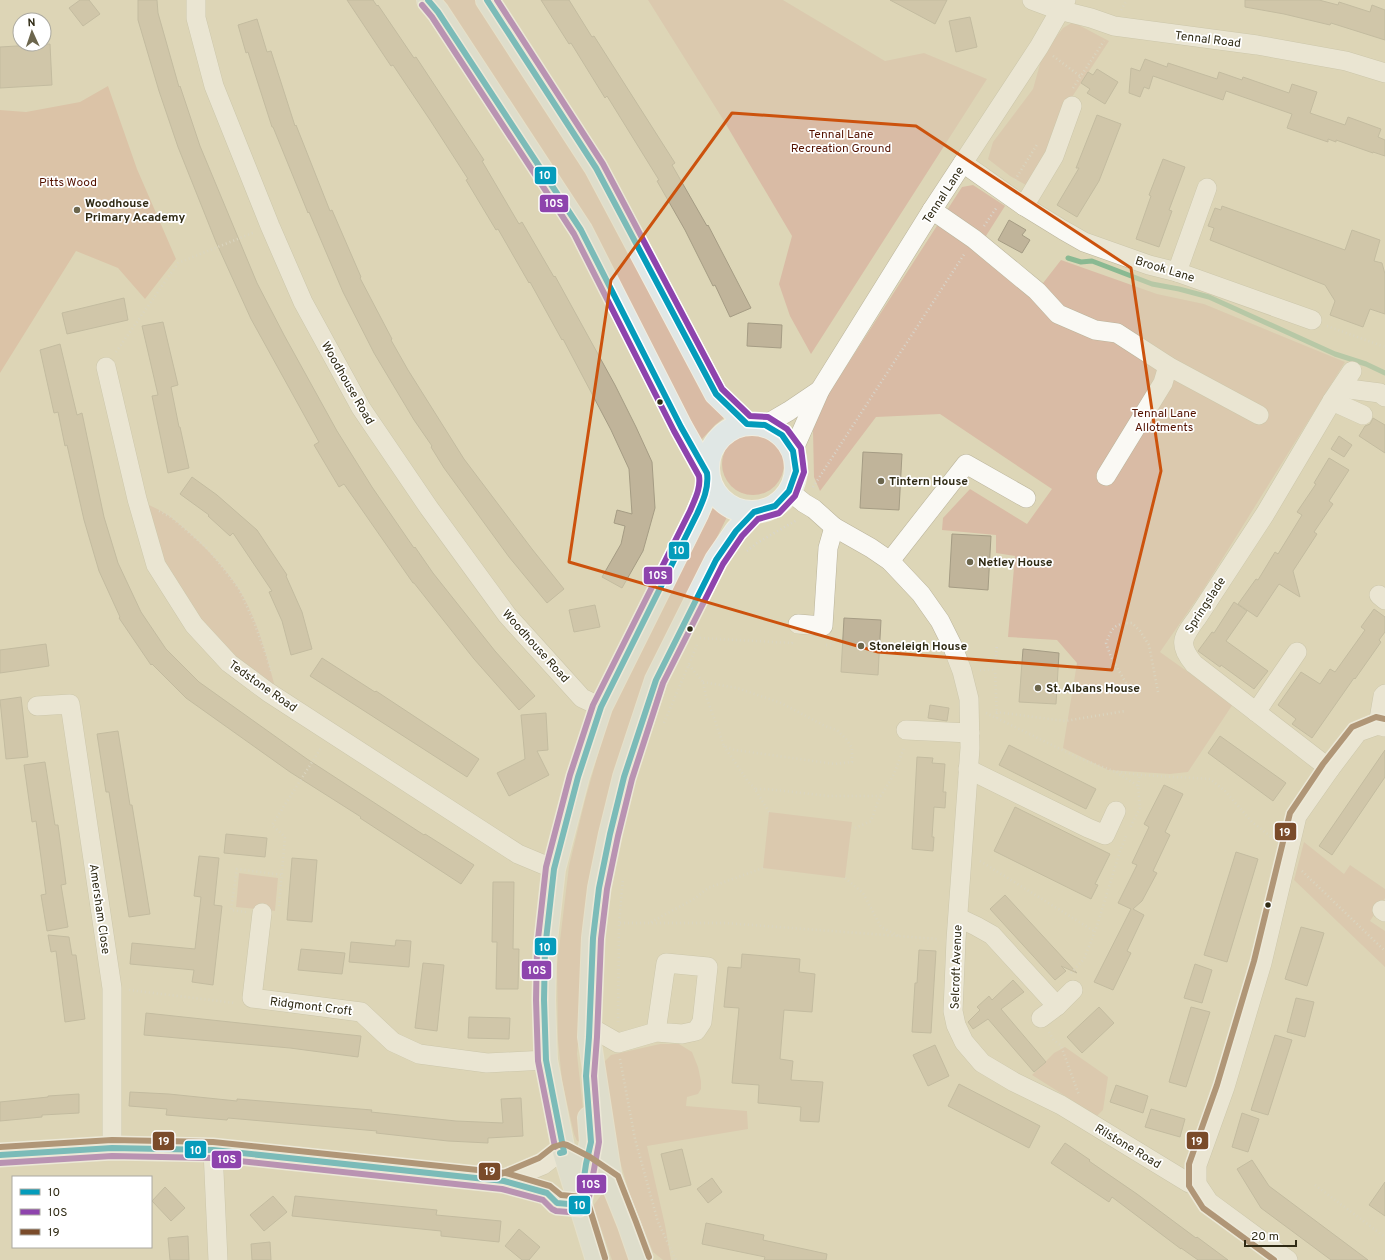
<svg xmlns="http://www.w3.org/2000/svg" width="1385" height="1260" font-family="Overpass,sans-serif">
  <rect width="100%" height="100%" fill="#ddd6b7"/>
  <g fill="#d9bba5">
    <polygon points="439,0 477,0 591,174 725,417 715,425 701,440"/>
    <polygon points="648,0 783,0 885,61 924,53 987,79 811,354 790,316 779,284 792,236 724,121"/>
    <polygon points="1073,22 1109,41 1072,97 1042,164 1026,185 1010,176 988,159 993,142 1033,89 1040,64 1041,57 1063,28"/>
    <polygon points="973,185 1005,206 984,239 1040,287 1061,260 1157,294 1204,304 1345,362 1201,593 1160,652 1233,704 1188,772 1170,774 1108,770 1063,748 1077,663 1057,640 1008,637 1015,556 996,553 996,535 942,530 943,518 970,489 1027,524 1052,489 940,414 876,417 820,491 814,477 813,430 822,404 962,187"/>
    <circle cx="753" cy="464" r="31"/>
    <path d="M137,499C148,505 162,510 172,518C196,537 222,563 239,589C259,622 268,661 278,698L229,663L156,565Z"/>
    <polygon points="713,508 727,517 662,648 584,980 577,1054 586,1137 584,1142 577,1141 574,1134 562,1081 558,1040 557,965 569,866 585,800 609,716 657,614"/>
    <polygon points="769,812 852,822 845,878 763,868"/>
    <polygon points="1304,842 1344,874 1350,865 1385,889 1385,898 1370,921 1385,931 1385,967 1294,880"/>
    <polygon points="239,873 278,878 275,911 236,907"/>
    <polygon points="660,1044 679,1044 692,1052 698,1067 701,1081 701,1089 698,1094 687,1097 686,1106 747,1111 748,1129 647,1146 665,1225 671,1260 663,1260 653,1252 630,1196 614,1140 604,1062 611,1055"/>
    <polygon points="1065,1047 1108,1077 1103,1110 1097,1116 1032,1075 1054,1053"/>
    <polygon points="605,1190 631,1260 612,1260 593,1206"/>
  </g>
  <polygon fill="#daae95" points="108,86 137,169 176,259 145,299 118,268 76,251 0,373 0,110 26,112 80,102"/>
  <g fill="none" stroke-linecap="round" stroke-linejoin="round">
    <polyline stroke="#8ab992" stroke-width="5" points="1068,258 1081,262 1092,261 1152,284 1179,289 1209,297 1335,354 1366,364 1385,373"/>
  </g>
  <g fill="#c0b49a" stroke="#a59c84">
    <polygon points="80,0 89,0 100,14 83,26 69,8"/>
    <polygon points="138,0 157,0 158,13 179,87 180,86 200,146 257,283 284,335 337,431 372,487 414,548 415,547 433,573 495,651 535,696 519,710 474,659 414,583 413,583 344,484 339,487 314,445 319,442 251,319 216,242 178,147 159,91 138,20"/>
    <polygon points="347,0 373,0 377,6 378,5 414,58 416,57 484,160 482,161 519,224 522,222 554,277 555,276 615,385 636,427 652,462 655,508 643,551 622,588 602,577 621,544 625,526 614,523 617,510 632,514 629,469 611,430 563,339 562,340 530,282 529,283 498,229 496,230 466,180 468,179 430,120 393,65 391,66"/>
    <polygon points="541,0 569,0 592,37 594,36 675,163 672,165 707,226 708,225 751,308 730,317 715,285 713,286 685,230 657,181 659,180 607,96 605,98 571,43 569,44"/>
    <polygon points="890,0 947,0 935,24"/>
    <polygon points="1245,0 1319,0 1338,5 1339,2 1370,12 1372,5 1385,10 1385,40 1331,23 1330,25 1284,14 1245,7"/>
    <polygon points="970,17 977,47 956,52 949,21"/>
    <polygon points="257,19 267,52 271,51 295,126 296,125 330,211 332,210 361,277 360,278 392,339 391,340 408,370 464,459 532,549 564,589 547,603 509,557 444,468 431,447 432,446 414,420 374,353 343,292 309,212 308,213 273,127 272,127 248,52 246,53 238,25"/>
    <polygon points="50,44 52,85 0,88 0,47"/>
    <polygon points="1145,59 1167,67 1168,63 1217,79 1219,72 1242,80 1243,77 1289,93 1292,84 1317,92 1310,113 1345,125 1348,117 1381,129 1378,137 1385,140 1385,156 1373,152 1373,153 1336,140 1336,142 1328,139 1328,142 1287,128 1292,114 1226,91 1223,100 1153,76 1149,89 1144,87 1140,97 1129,93 1131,68 1140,71"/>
    <polygon points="1097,69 1118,82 1105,104 1087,93 1090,89 1081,83 1088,72 1093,75"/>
    <polygon points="1097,115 1121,124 1099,181 1077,217 1057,205 1079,168 1076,168"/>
    <polygon points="1163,159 1185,167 1169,210 1172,211 1159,247 1136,239 1151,196 1149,195"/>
    <polygon points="1222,206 1345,250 1352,230 1380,240 1374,261 1382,263 1385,274 1385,314 1370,309 1363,327 1330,315 1335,301 1325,285 1210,240 1214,228 1208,226 1215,208 1221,210"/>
    <polygon points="1009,220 1026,230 1022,235 1030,240 1022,253 998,240"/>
    <polygon points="124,298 128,320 67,334 62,313"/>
    <polygon points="163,322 178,385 171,387 179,427 180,427 189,468 168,473 152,396 158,395 142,326"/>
    <polygon points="748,323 782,325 781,348 747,346"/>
    <polygon points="60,344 77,415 82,413 104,517 118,563 141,612 166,649 199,682 307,759 424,835 425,834 474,865 461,884 360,818 361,817 290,772 186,698 152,664 151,665 119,618 120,617 99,571 84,520 67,445 65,446 58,412 54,413 40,350"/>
    <polygon points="1373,418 1385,425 1385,453 1359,436 1365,426 1370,424"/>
    <polygon points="1339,436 1352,445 1344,457 1331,449"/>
    <polygon points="863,452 902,454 899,510 860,508"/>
    <polygon points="1329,458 1349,470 1329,501 1333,504 1314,532 1317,534 1293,571 1300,597 1279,584 1257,617 1238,604 1256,579 1258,580 1275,552 1278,554 1302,515 1297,512 1316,484 1314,483"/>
    <polygon points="192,477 217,495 257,530 287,575 286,576 302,612 312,649 291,655 282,621 269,592 272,591 233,533 230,536 208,516 209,515 180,494"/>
    <polygon points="952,534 991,536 988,590 949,587"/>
    <polygon points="1234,602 1247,611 1226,641 1268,671 1254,689 1221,665 1220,667 1198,651 1212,632 1214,633"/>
    <polygon points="595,605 600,627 574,632 569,610"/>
    <polygon points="1374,609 1385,617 1385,632 1379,640 1381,642 1355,679 1354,678 1312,738 1292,724 1296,719 1278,705 1301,672 1320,684 1330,669 1335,672 1365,630 1361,627"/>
    <polygon points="844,618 881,620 878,675 841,672"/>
    <polygon points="46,644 49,666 0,673 0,650"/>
    <polygon points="1023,649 1059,653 1056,704 1019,702"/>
    <polygon points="322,658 375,692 376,691 479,759 467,777 310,676"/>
    <polygon points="21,697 28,757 6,759 0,700"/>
    <polygon points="930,705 949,708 947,721 928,718"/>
    <polygon points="546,713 548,750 537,751 549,775 509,796 497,773 525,759 521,715"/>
    <polygon points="118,731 130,805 132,805 150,914 129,917 109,792 106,792 97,734"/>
    <polygon points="1220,736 1286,783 1273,801 1208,753"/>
    <polygon points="1009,745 1096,789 1086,809 999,765"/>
    <polygon points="1385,750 1385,777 1332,855 1319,846"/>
    <polygon points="917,757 933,758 932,763 945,764 943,792 946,792 945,808 934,807 932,837 934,837 933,851 912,849"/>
    <polygon points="45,762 55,825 58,825 66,884 61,885 68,927 47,931 41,895 46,894 36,821 32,822 24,765"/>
    <polygon points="1164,785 1183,794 1165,832 1170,835 1153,871 1157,873 1142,901 1133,909 1144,915 1127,951 1131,953 1113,990 1094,982 1131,909 1118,903 1137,865 1132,863 1149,827 1144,824"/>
    <polygon points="1015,807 1110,854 1095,884 1098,885 1091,899 994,851"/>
    <polygon points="226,834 267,838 265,857 224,853"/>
    <polygon points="1236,852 1258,859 1227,962 1204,955"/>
    <polygon points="199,856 219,858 214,905 222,906 213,985 192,982 194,970 130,964 132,943 195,949 201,897 194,896"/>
    <polygon points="292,858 317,860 312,922 287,920"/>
    <polygon points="493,882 514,882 513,949 519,949 518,989 496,989 497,942 492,942"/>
    <polygon points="1005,895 1077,973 1061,966 1066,971 1055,980 990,909"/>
    <polygon points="1301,927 1324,933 1307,986 1285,979"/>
    <polygon points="48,935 69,937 72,955 76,955 85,1019 65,1022 56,951 51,952"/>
    <polygon points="396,940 411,941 409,967 349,962 351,942 395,946"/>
    <polygon points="301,949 345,953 342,974 298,970"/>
    <polygon points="919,950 936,951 931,1033 912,1032 915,983 917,983"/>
    <polygon points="742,954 800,959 799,972 815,974 812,1012 784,1010 780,1059 793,1061 791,1080 823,1082 819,1122 800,1121 801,1107 758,1103 759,1085 732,1083 739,1008 724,1007 728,967 741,968"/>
    <polygon points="423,963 444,965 437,1031 415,1028"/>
    <polygon points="1195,964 1212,970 1202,1003 1184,998"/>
    <polygon points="1013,980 1024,992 1001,1009 1046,1062 1034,1072 988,1019 973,1029 968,1022 980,1010 977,1007 989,996 992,1000"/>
    <polygon points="1296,998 1314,1002 1305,1037 1287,1032"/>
    <polygon points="1099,1007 1114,1023 1082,1053 1067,1037"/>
    <polygon points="1191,1007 1210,1012 1186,1087 1169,1082"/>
    <polygon points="146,1013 361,1036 358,1057 290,1048 144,1035"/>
    <polygon points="469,1017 510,1018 509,1039 468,1038"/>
    <polygon points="1275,1035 1292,1040 1268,1115 1251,1110"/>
    <polygon points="935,1045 949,1076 928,1086 913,1055"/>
    <polygon points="959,1084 1040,1126 1029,1148 948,1106"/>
    <polygon points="1116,1085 1148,1096 1143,1113 1110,1102"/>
    <polygon points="130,1092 169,1094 237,1101 237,1099 372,1110 371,1112 456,1121 503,1123 501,1099 521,1098 523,1136 488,1138 488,1143 448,1141 376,1133 377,1131 228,1118 227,1120 166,1115 167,1109 129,1106"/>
    <polygon points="79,1094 79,1113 42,1115 42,1117 0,1121 0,1102 48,1097 48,1096"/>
    <polygon points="1151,1109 1185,1119 1180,1137 1145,1127"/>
    <polygon points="1242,1113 1259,1119 1248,1152 1232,1147"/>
    <polygon points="1065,1143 1090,1160 1089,1161 1137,1194 1196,1238 1197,1237 1228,1260 1198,1260 1181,1248 1181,1249 1112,1197 1109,1202 1051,1163"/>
    <polygon points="682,1149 691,1185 670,1190 661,1154"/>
    <polygon points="1252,1160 1269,1186 1368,1260 1331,1260 1261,1208 1237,1169"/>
    <polygon points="712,1178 722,1192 708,1203 697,1189"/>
    <polygon points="1385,1182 1385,1216 1369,1205"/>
    <polygon points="165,1187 185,1208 171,1221 152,1201"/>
    <polygon points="273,1196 287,1212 264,1231 250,1215"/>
    <polygon points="295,1196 437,1210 436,1215 501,1221 499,1242 441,1236 441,1231 292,1216"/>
    <polygon points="706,1223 764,1235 763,1240 827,1254 826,1260 764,1260 765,1257 702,1244"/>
    <polygon points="519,1229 540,1247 529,1260 522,1260 505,1246"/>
    <polygon points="188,1236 189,1260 170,1260 168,1238"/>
    <polygon points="270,1242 271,1260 252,1260 251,1244"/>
  </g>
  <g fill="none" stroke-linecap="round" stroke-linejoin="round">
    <g stroke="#bab49b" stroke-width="20">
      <g id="minor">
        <polyline points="196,0 196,18 214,86 270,226 303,302 361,408 429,508 507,615 582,698 601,707"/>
        <polyline points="1032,0 1059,10 1091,18 1114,26 1257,45 1346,61 1385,73"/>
        <polyline points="963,163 1024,206 1063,230 1084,242 1149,265 1177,272 1312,320"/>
        <polyline points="1024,206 1054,156 1072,106"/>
        <polyline points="932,210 974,239 1037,291 1058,314 1095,330 1117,333 1168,366 1259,415"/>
        <polyline points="1177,272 1207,188"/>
        <polyline points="106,367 137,499 156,565 194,625 229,663 268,692 518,854 554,869"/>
        <polyline points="1341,388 1380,393 1385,397"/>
        <polyline points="1332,401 1363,415"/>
        <polyline points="765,425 789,411 820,390"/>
        <polyline points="793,451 820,390 932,210 1039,47 1066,0"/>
        <polyline points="1106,476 1163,383 1168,366"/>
        <polyline points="789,491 804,503 814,509 834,527 871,548 890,561 921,594 940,621 952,645 962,671 969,699 970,748 956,940 953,1011 956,1025 964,1042 982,1063 1014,1082 1061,1105 1189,1183 1197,1184"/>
        <polyline points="890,561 966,464 1026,498"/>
        <polyline points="1379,595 1385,600"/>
        <polyline points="798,624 823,626 828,548 834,527"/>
        <polyline points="37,706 70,704 112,988 112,1148"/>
        <polyline points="1256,712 1297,652"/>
        <polyline points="1378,725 1383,696 1385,694"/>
        <polyline points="906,730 970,733"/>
        <polyline points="968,769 1088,828 1105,835 1116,811"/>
        <path d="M1330,769L1194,664C1177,644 1183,637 1197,618L1265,514L1332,401L1352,371"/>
        <polyline points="1382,910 1385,912"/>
        <polyline points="262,913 252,998 361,1012 393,1042 419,1054 487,1063 546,1060"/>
        <polyline points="959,918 976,926 992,935 1057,1006"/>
        <polyline points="1041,1018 1057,1006 1073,990"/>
        <polyline points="590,1027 618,1043 656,1032 666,963 708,967 702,1022 696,1031 682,1034 656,1032"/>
        <polyline points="213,1150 218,1260"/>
        <polyline points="0,1155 112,1148 213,1150 504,1181 547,1193 557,1203 580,1205"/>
        <polyline points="504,1181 543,1165 557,1154 564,1152"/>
        <polyline points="1288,1260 1209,1202 1197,1184 1197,1165 1225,1087 1262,963 1297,816 1330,769 1358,732 1378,725 1385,727"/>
      </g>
    </g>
    <g stroke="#f0eddf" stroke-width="24">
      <g id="major">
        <polyline points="428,0 438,12 581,230 681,427 707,473"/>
        <polyline points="487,0 596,168 716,394 747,424"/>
        <circle cx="752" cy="468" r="44"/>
        <polyline points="581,1200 586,1164 591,1142 589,1118"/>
        <polyline points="597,1260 564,1152 546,1060 544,1000 545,949 554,869 578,777 601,707 697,514 706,492 709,481"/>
        <polyline points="641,1260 629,1225 611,1180 589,1037 593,938 599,888 610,834 624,777 656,680 716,560 736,531 754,512"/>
      </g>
    </g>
    <g stroke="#d8d5cb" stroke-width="2.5" stroke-dasharray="1 3" stroke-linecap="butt">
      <polyline points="1121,10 1127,0"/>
      <polyline points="1053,56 1080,76"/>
      <polyline points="1073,88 1104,41"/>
      <polyline points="1015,180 1038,143"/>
      <polyline points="984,226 997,207"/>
      <polyline points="1327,326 1385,347"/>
      <polyline points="116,352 178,263 255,232"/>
      <polyline points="813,487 965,253"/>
      <polyline points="159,511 171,517 209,550 239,589 254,622 266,655 271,671"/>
      <polyline points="747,551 757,543 797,520"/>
      <polyline points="700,638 792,643 793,640"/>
      <polyline points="826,645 833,645 834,641"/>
      <polyline points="689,665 703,682"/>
      <polyline points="995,669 997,718"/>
      <polyline points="980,670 995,669 997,645"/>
      <polygon points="703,682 737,688 781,703 825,726 837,730 847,740 852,748 852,762 835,764 735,750 724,746 706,696"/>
      <path d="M1126,683L1111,657L1106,643C1112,628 1114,623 1132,623L1140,631L1149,645L1158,692"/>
      <polyline points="996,712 1065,721 1125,711"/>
      <polyline points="986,713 1079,758 1113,771 1140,775 1210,779 1225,791 1252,822 1274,839"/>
      <polyline points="664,723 697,645"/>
      <polyline points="724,746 747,780 755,789"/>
      <polyline points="1116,772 1138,786 1140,808 1130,828"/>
      <polyline points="1138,786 1140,775"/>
      <polyline points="769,812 755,789 767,789 828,796 882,796"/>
      <polyline points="855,828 871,821 878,801 894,774 904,748"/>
      <polyline points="980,861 1094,931"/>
      <polyline points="1302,871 1385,951"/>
      <polyline points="845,878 863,893 881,927 899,936"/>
      <polyline points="279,906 285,837 272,825 321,748"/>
      <polyline points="246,912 231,910 237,869 282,875"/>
      <polyline points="651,922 694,899 708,888 763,868"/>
      <polyline points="620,923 725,923 938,939"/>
      <polyline points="1071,973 1084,959 1097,926 1120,851 1126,836"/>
      <polyline points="129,990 235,1003"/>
      <polyline points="618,1022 619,923 623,878"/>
      <polyline points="1049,1032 1053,1039 1061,1046 1079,1095"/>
      <polyline points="620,1059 635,1139 658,1222 676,1260"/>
      <polyline points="1315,1185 1385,1237"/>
    </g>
    <use href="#minor" stroke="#faf9f4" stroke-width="19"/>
    <use href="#major" stroke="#e0e7e5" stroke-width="22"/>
    <g stroke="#fff" stroke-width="9">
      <g id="bus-1">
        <path d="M428,0L438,12L581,230L681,427L707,473C709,488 703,501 697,514L601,707L578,777L554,869L545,949L544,1000L546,1060L564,1152L560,1153"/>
        <polyline points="0,1155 112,1148 213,1150 504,1181 547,1193 557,1203 580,1205 586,1164 591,1142 586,1076 589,1037 593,938 599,888 610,834 624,777 656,680 716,560 736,531 754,512 775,506 789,491 796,471 793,451 782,435 765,425 747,424 716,394 596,168 487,0"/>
      </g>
    </g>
    <g stroke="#fff" stroke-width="9">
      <g id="bus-2">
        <path d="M422,5L432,17L574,234L674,431L699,476C701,488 695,499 690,511L593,705L570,775L546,867L537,948L536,1000L538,1061L555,1147"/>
        <polyline points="0,1163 112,1156 212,1158 502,1189 543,1200 552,1209 556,1211 581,1213 587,1208 599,1142 594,1076 597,1037 601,939 607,889 618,836 632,779 663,683 723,564 742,536 758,519 779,513 795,496 804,472 801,448 787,429 768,417 750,416 722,389 603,164 497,0"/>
      </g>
    </g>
    <g stroke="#fff" stroke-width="9">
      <g id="bus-3">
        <polyline points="0,1147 112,1140 213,1142 506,1173 550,1186 561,1195 582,1197 588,1203 605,1258"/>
        <polyline points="501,1174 539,1158 553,1147 563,1144 567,1145 590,1157 618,1176 636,1222 649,1257"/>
        <polyline points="1274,1260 1203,1208 1189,1186 1189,1164 1217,1085 1254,961 1290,813 1323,764 1352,727 1376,717 1385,719"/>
      </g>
    </g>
    <use href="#bus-1" stroke="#059cbb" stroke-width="6"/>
    <use href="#bus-2" stroke="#8e44ad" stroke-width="6"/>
    <use href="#bus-3" stroke="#7a4b2a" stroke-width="6"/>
  </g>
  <path d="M0 0H1385V1260H0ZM732,113L916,126L1131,268L1161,471L1112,670L878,652L569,562L611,280Z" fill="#ddd6b7" fill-opacity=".55" fill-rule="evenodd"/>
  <path fill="none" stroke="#cc520d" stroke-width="3" stroke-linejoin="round" d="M732,113L916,126L1131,268L1161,471L1112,670L878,652L569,562L611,280Z"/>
  <g fill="#6c664d" stroke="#fff" stroke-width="1.5">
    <circle cx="77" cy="210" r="4"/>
    <circle cx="881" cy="481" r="4"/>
    <circle cx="970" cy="562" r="4"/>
    <circle cx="861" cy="646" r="4"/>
    <circle cx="1038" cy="688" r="4"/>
  </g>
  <g fill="#2f2a14" stroke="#fff" stroke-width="1.5">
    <circle cx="660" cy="402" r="3.5"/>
    <circle cx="690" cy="629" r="3.5"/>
    <circle cx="1268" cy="905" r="3.5"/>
  </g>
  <g text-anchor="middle" stroke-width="3.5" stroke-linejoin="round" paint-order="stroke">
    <g font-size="12" fill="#2f2a14" stroke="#fff">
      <text transform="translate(1208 39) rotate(7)" y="4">Tennal Road</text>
      <text transform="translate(943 195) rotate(-57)" y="4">Tennal Lane</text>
      <text transform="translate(1165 269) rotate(17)" y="4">Brook Lane</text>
      <text transform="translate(348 383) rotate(60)" y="4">Woodhouse Road</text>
      <text transform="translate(1205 605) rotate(-57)" y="4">Springslade</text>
      <text transform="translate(536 646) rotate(48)" y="4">Woodhouse Road</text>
      <text transform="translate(263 686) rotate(35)" y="4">Tedstone Road</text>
      <text transform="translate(100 909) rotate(82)" y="4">Amersham Close</text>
      <text transform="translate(956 967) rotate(-88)" y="4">Selcroft Avenue</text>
      <text transform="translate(311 1006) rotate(7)" y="4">Ridgmont Croft</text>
      <text transform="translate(1128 1146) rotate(31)" y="4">Rilstone Road</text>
    </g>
    <g font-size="12" fill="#541200" stroke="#fff">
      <text x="841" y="138">Tennal Lane<tspan x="841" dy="14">Recreation Ground</tspan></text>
      <text x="68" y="186">Pitts Wood</text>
      <text x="1164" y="417">Tennal Lane<tspan x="1164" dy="14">Allotments</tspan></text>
    </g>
    <g font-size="12" font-weight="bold" fill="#2f2a14" stroke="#fff" text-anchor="start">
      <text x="85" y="207">Woodhouse<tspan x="85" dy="14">Primary Academy</tspan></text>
      <text x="889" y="485">Tintern House</text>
      <text x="978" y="566">Netley House</text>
      <text x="869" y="650">Stoneleigh House</text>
      <text x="1046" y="692">St. Albans House</text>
    </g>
  </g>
  <g stroke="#fff" stroke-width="1.5">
    <rect x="534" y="166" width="23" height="19" rx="4" fill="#059cbb"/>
    <rect x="539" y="194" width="30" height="19" rx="4" fill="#8e44ad"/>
    <rect x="668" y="541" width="22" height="19" rx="4" fill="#059cbb"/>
    <rect x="643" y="566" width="30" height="19" rx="4" fill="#8e44ad"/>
    <rect x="1274" y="822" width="23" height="19" rx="4" fill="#7a4b2a"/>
    <rect x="534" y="937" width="23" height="19" rx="4" fill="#059cbb"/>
    <rect x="521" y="960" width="31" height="20" rx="4" fill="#8e44ad"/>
    <rect x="1186" y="1131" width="23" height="19" rx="4" fill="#7a4b2a"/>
    <rect x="152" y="1131" width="23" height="20" rx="4" fill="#7a4b2a"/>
    <rect x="184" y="1140" width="23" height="19" rx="4" fill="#059cbb"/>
    <rect x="211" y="1150" width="31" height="19" rx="4" fill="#8e44ad"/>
    <rect x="478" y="1162" width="23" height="19" rx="4" fill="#7a4b2a"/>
    <rect x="576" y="1174" width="31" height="20" rx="4" fill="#8e44ad"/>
    <rect x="568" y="1195" width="23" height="20" rx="4" fill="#059cbb"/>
  </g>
  <g font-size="11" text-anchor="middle" font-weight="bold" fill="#fff">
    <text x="545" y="179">10</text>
    <text x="554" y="207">10S</text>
    <text x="679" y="554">10</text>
    <text x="658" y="579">10S</text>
    <text x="1285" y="836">19</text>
    <text x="545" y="951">10</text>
    <text x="537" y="974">10S</text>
    <text x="1197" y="1145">19</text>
    <text x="164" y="1145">19</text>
    <text x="196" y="1154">10</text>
    <text x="227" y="1163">10S</text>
    <text x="490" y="1175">19</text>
    <text x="591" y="1188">10S</text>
    <text x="580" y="1209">10</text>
  </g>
  <rect x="12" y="1176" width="140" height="72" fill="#ffffff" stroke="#acaaa1"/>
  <rect x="20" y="1189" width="20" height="6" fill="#059cbb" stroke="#acaaa1"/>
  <text x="48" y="1196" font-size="12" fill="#2f2a14">10</text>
  <rect x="20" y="1209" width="20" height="6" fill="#8e44ad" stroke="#acaaa1"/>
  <text x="48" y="1216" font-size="12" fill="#2f2a14">10S</text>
  <rect x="20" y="1229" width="20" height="6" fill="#7a4b2a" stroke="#acaaa1"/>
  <text x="48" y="1236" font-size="12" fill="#2f2a14">19</text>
  <g transform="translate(32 32) rotate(357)"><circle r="19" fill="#ffffff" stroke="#acaaa1"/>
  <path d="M0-3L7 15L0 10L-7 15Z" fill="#6c664d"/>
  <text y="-6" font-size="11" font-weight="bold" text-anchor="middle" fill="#2f2a14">N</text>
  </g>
  <path d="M1245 1240v6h51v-6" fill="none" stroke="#2f2a14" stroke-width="2"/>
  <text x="1251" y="1240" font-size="12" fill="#2f2a14" stroke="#ffffff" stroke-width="3" paint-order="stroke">20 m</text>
</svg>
